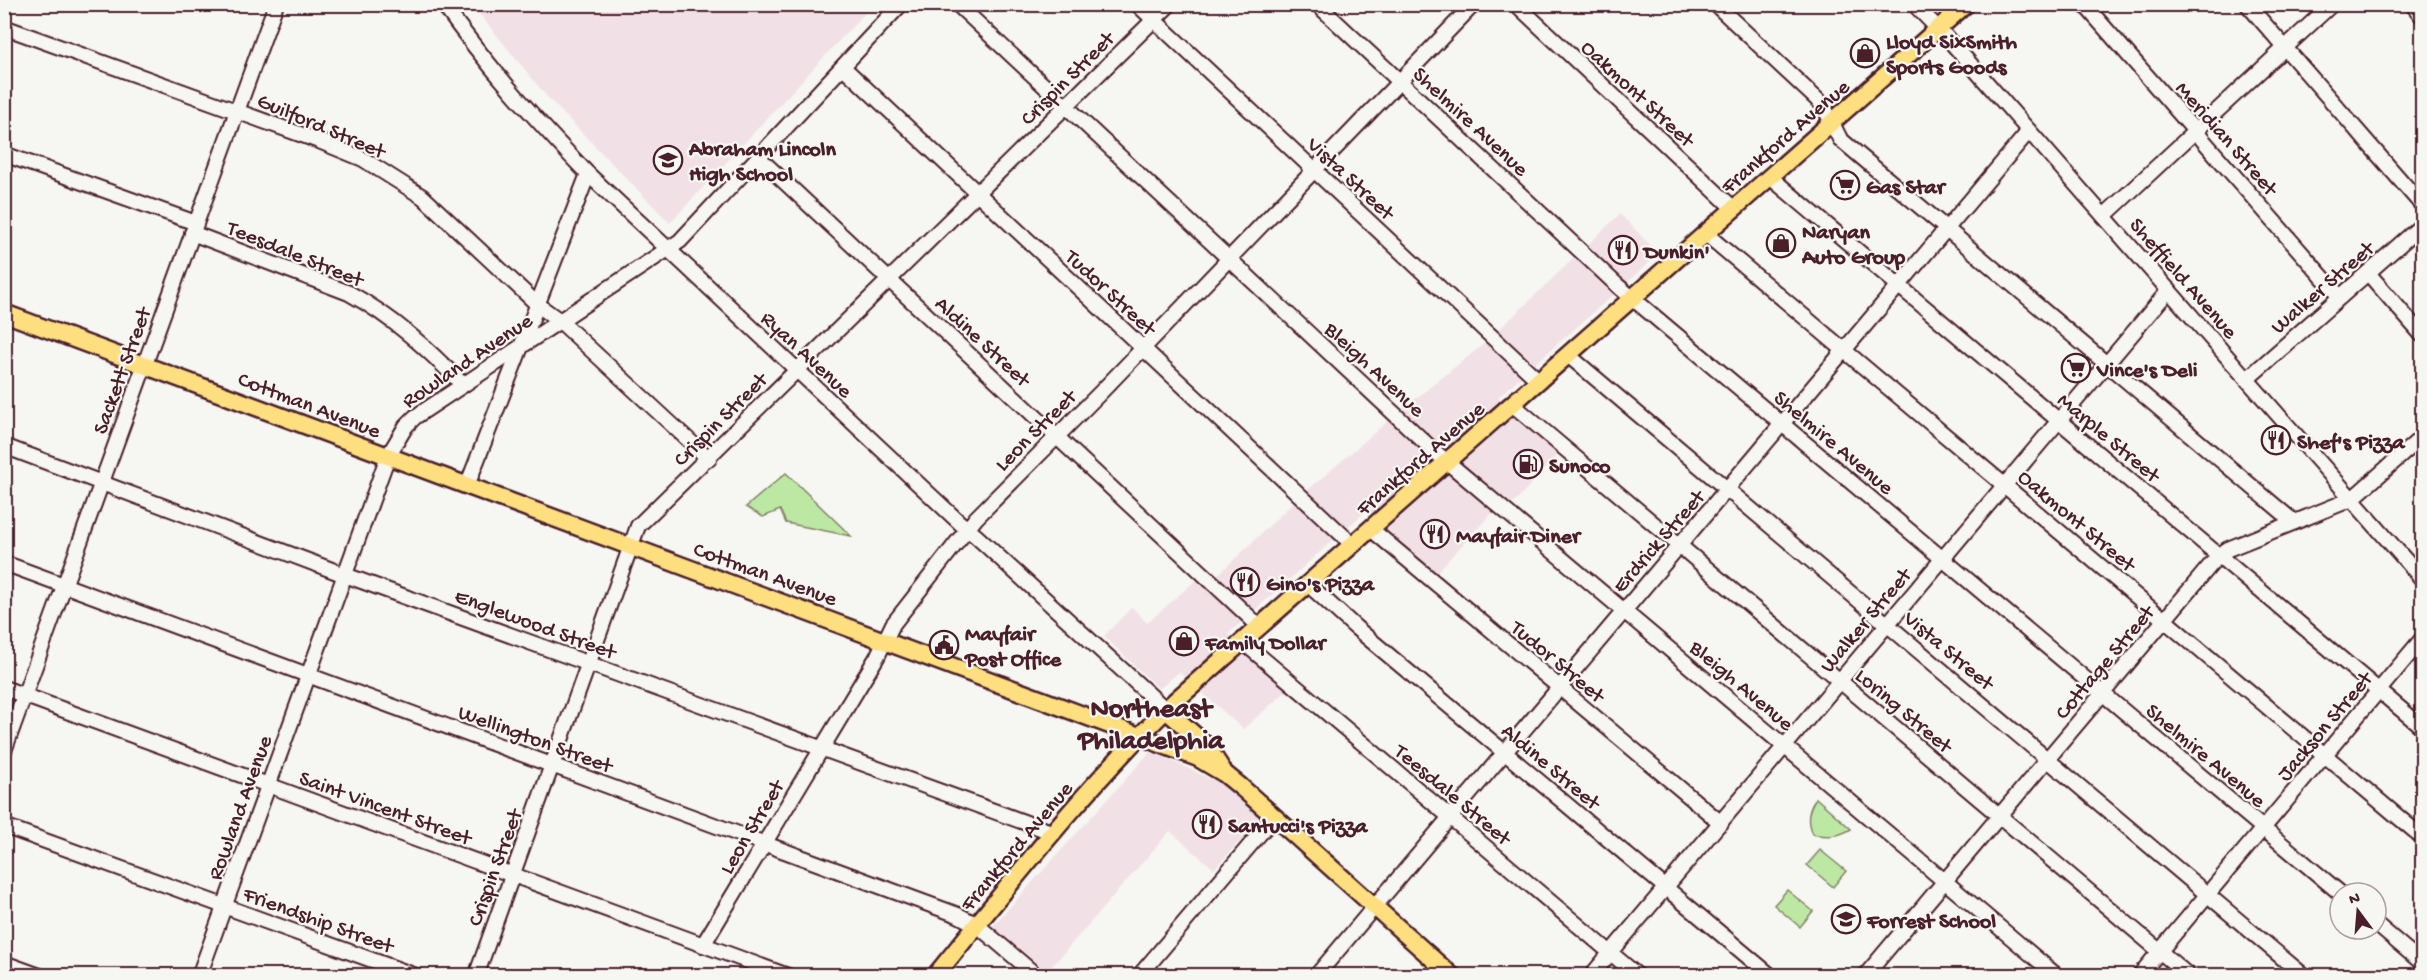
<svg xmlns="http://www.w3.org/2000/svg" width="2427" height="980" font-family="'Gochi Hand',sans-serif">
  <rect width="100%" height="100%" fill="#f6f6f2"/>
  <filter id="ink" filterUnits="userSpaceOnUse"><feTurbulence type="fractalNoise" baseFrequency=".0167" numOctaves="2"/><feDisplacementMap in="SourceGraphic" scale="12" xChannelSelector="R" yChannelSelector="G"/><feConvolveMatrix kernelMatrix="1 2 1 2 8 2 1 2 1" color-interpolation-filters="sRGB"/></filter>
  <g filter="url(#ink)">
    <g fill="#f1e1e6">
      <polygon points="472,5 872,5 670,223 548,98"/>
      <polygon points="1620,214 1659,254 1498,397 1560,451 1515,502 1490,515 1436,573 1366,511 1228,634 1289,689 1243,729 1179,672 1159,689 1104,636 1132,607 1147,623 1195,581 1220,573 1294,502 1388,421 1485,343"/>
      <polygon points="1151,751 1226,786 1262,818 1214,869 1170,831 1047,972 992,927"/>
    </g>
    <g fill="#bde8a4" stroke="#848468" stroke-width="1.5">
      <polygon points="786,473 851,536 786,523 780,510 763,517 746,507"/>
      <path d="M1816,798L1851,829C1838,837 1826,837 1812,834C1806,820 1808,810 1816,798Z"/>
      <polygon points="1820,850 1846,871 1833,887 1807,865"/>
      <polygon points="1787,890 1813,911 1800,927 1774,905"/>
    </g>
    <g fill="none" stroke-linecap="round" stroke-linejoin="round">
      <g stroke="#4a1f2b" stroke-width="18">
        <g id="minor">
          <path d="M443,4C486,65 536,120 588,174L960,523L976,536L1166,710"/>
          <polyline points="957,4 1433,450 2057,976"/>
          <polyline points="1137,4 1539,381"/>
          <polyline points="1317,4 1618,286 2340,893"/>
          <polyline points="1516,4 1734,209"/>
          <polyline points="1715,4 1823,105 1840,139 2294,522"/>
          <polyline points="1914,4 1951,42 2422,579"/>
          <polyline points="2084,4 2340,297"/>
          <polyline points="2247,4 2422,205"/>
          <polyline points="2412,4 2422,16"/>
          <polyline points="4,27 319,141 363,159 423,197 538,305 560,321 709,459"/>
          <polyline points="843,67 1353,545"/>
          <polyline points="4,154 196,223"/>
          <polyline points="758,157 1260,627"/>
          <polyline points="1770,177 2422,727"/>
          <polyline points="2104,216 2332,4"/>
          <path d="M192,233L349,293C393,317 428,349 463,385"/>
          <polyline points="1706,234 2422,837"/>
          <polyline points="2368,273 2422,335"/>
          <polyline points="1568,355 2304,976"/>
          <polyline points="2247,379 2422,225"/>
          <polyline points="1512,404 2189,976"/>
          <polyline points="4,446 345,575 1054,833"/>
          <polyline points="467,486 588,174"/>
          <polyline points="1371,529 1721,823"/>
          <polyline points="4,563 958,915 977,925 1037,976"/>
          <polyline points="1309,585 1355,627 1771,976"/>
          <polyline points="1243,642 1638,976"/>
          <polyline points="4,688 788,976"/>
          <polyline points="4,751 276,4"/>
          <polyline points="4,826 416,976"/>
          <polyline points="2376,924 2422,963"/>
          <polyline points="703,945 877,657 893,624 976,518 1101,392 1474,4"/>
          <polyline points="4,963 40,976"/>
          <polyline points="199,976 388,456 406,426 415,417 680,241 901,4"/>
          <polyline points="476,976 638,526 1170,4"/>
          <polyline points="1139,976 1274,817"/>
          <polyline points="1316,976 2029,131"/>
          <polyline points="1591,976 2169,290"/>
          <polyline points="1865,976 2219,555 2228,549 2352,499 2422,437"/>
          <polyline points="2139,976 2422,639"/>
        </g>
      </g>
      <g stroke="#4a1f2b" stroke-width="21">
        <g id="major">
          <polyline points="4,313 1198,758 1225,774 1241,787 1452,976"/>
          <polyline points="1166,710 1206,745 1223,771"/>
          <path d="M935,976C1012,882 1087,785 1175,701L1966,4"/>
        </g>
      </g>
      <use href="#minor" stroke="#f6f6f2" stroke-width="14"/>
      <use href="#major" stroke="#fddf80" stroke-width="16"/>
    </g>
  </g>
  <defs>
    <g id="shop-ring" transform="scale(1.5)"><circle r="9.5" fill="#f6f6f2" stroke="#4a1f2b" stroke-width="1.5"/><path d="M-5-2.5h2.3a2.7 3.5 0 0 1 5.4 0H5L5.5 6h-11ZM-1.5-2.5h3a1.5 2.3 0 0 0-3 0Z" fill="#4a1f2b"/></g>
    <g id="school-ring" transform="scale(1.5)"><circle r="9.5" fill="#f6f6f2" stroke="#4a1f2b" stroke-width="1.5"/><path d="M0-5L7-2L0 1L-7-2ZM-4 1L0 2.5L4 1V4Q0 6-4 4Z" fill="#4a1f2b"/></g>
    <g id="supermarket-ring" transform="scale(1.5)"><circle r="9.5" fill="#f6f6f2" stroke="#4a1f2b" stroke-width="1.5"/><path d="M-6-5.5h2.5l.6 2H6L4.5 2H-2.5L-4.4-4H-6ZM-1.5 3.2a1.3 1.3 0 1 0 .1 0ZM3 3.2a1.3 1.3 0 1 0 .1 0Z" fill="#4a1f2b"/></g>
    <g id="restaurant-ring" transform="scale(1.5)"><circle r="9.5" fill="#f6f6f2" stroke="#4a1f2b" stroke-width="1.5"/><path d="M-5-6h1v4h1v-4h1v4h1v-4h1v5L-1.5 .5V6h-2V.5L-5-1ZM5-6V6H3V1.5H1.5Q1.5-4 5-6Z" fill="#4a1f2b"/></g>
    <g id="fuel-ring" transform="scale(1.5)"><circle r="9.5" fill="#f6f6f2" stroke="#4a1f2b" stroke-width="1.5"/><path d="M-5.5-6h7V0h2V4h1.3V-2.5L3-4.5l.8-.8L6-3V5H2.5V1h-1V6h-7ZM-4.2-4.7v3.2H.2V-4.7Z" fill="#4a1f2b"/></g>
    <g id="civic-ring" transform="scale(1.5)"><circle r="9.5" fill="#f6f6f2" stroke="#4a1f2b" stroke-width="1.5"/><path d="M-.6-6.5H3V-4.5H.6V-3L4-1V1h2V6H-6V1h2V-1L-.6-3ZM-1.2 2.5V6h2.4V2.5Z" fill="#4a1f2b"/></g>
  </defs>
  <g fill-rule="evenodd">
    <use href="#shop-ring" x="1865" y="53"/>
    <use href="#school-ring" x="668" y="160"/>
    <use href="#supermarket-ring" x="1845" y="185"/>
    <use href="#shop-ring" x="1781" y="243"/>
    <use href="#restaurant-ring" x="1623" y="250"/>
    <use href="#supermarket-ring" x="2076" y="368"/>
    <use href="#restaurant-ring" x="2276" y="440"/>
    <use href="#fuel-ring" x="1528" y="464"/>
    <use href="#restaurant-ring" x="1435" y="534"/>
    <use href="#restaurant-ring" x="1245" y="582"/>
    <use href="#shop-ring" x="1184" y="641"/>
    <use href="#civic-ring" x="944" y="645"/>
    <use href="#restaurant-ring" x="1207" y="824"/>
    <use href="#school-ring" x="1846" y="919"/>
  </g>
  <g text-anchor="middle" stroke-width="4.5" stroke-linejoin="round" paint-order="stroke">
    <g font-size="22" font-weight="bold" fill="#4a1f2b" stroke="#f6f6f2" text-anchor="start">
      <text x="1886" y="48">Lloyd SixSmith<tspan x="1886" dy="25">Sports Goods</tspan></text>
      <text x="689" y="155">Abraham Lincoln<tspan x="689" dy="25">High School</tspan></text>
      <text x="1866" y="193">Gas Star</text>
      <text x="1802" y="238">Naryan<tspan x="1802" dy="25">Auto Group</tspan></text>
      <text x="1644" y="258">Dunkin'</text>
      <text x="2097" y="376">Vince's Deli</text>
      <text x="2297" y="448">Shef's Pizza</text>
      <text x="1549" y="472">Sunoco</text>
      <text x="1456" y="542">Mayfair Diner</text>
      <text x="1266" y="590">Gino's Pizza</text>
      <text x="965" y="640">Mayfair<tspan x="965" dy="25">Post Office</tspan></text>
      <text x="1205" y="649">Family Dollar</text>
      <text x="1228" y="832">Santucci's Pizza</text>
      <text x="1867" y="927">Forrest School</text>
    </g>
    <g font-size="22" fill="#4a1f2b" stroke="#f6f6f2">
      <text transform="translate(1066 77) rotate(-45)" y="8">Crispin Street</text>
      <text transform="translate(1639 92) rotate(43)" y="8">Oakmont Street</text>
      <text transform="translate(1472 120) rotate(43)" y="8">Shelmire Avenue</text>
      <text transform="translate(322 124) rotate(23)" y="8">Guilford Street</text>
      <text transform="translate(1784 135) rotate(-41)" y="8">Frankford Avenue</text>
      <text transform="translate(2228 137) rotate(49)" y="8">Meridian Street</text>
      <text transform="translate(1352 177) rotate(43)" y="8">Vista Street</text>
      <text transform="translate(296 252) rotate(22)" y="8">Teesdale Street</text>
      <text transform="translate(2185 277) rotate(49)" y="8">Sheffield Avenue</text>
      <text transform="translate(2321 286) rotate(-41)" y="8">Walker Street</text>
      <text transform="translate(1112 291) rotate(43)" y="8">Tudor Street</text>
      <text transform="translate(984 340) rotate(43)" y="8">Aldine Street</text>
      <text transform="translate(808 353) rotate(43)" y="8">Ryan Avenue</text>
      <text transform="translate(466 359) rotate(-34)" y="8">Rowland Avenue</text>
      <text transform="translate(1376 368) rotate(43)" y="8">Bleigh Avenue</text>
      <text transform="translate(120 370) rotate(-70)" y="8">Sackett Street</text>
      <text transform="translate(310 403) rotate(21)" y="8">Cottman Avenue</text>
      <text transform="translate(719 418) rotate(-45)" y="8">Crispin Street</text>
      <text transform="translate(1034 429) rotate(-45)" y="8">Leon Street</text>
      <text transform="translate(2110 436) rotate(40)" y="8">Marple Street</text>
      <text transform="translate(1835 441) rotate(40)" y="8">Shelmire Avenue</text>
      <text transform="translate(1419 457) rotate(-41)" y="8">Frankford Avenue</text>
      <text transform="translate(2078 519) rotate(40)" y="8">Oakmont Street</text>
      <text transform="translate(1657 540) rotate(-49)" y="8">Erdrick Street</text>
      <text transform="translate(766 572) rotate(20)" y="8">Cottman Avenue</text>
      <text transform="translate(1864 619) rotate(-50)" y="8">Walker Street</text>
      <text transform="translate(536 622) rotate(20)" y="8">Englewood Street</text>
      <text transform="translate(1950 649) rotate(40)" y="8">Vista Street</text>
      <text transform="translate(1559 660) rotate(40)" y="8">Tudor Street</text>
      <text transform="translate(2103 661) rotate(-50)" y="8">Cottage Street</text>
      <text transform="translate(1743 684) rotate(40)" y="8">Bleigh Avenue</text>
      <text transform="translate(1905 709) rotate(40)" y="8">Loring Street</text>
      <text transform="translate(2323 725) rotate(-50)" y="8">Jackson Street</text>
      <text transform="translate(536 737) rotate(20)" y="8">Wellington Street</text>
      <text transform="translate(2207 754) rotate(40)" y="8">Shelmire Avenue</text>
      <text transform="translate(1552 765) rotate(40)" y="8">Aldine Street</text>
      <text transform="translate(1454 793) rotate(40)" y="8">Teesdale Street</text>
      <text transform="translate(386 806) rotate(20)" y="8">Saint Vincent Street</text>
      <text transform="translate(238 807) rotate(-70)" y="8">Rowland Avenue</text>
      <text transform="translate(750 826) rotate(-59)" y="8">Leon Street</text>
      <text transform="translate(1015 845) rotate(-50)" y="8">Frankford Avenue</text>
      <text transform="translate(493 867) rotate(-70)" y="8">Crispin Street</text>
      <text transform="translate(319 918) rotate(20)" y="8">Friendship Street</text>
    </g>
    <g font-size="28" font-weight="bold" fill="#4a1f2b" stroke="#f6f6f2">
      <text x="1151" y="716">Northeast<tspan x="1151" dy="32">Philadelphia</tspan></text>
    </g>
  </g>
  <rect width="2427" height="980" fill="none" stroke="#f6f6f2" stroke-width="24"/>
  <rect x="12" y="12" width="2403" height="956" fill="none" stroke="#4a1f2b" stroke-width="2" filter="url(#ink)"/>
  <g transform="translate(2358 911) rotate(344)"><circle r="28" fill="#f6f6f2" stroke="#b1a0a2" stroke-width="1.5"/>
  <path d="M0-4.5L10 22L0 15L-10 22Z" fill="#4a1f2b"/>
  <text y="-9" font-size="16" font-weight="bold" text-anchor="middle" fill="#4a1f2b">N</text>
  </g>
</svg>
